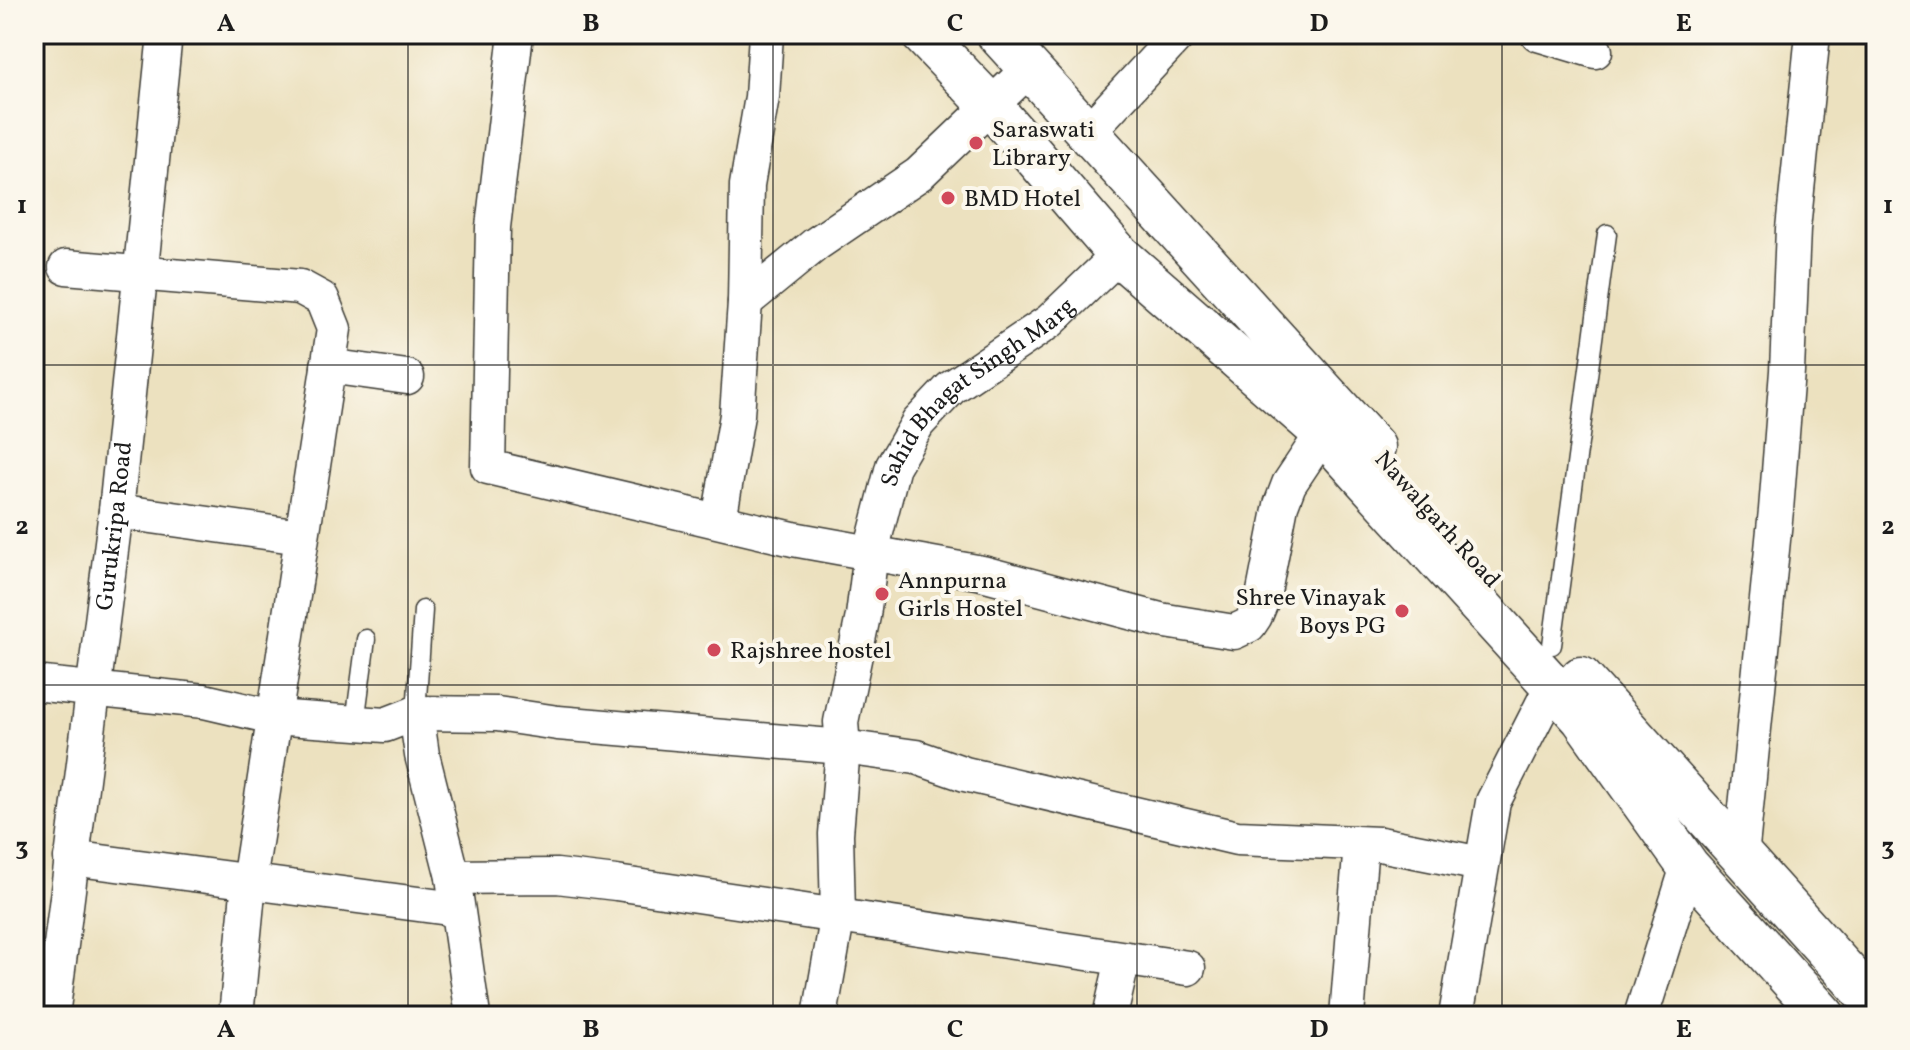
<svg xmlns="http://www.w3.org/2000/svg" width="1910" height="1050" font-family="Vollkorn,serif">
  <rect width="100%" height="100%" fill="#fbf7ec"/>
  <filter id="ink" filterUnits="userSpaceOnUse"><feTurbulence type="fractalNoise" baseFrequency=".0125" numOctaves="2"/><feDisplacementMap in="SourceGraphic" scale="16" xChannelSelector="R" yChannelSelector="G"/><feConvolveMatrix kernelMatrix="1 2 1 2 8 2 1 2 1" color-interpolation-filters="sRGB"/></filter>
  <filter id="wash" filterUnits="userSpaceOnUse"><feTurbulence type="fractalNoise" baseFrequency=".006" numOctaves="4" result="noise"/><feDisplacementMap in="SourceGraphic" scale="32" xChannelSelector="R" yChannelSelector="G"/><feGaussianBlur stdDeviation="1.8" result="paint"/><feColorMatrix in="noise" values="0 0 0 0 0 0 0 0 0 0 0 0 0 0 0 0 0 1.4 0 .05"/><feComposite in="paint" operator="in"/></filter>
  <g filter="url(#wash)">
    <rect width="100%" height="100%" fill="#ece1bf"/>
  </g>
  <g filter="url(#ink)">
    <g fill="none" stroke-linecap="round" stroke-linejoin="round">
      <g stroke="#3b3a34" stroke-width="21">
        <g id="service">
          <polyline points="1552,645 1607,234"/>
          <polyline points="416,713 423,610"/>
          <polyline points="355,723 366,639"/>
        </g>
      </g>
      <g stroke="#3b3a34" stroke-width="37">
        <g id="minor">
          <polyline points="516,34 493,227 488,467 793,539 982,573 1160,620 1234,632 1249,625 1255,616 1263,597 1281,505 1289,484 1323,433"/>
          <polyline points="1538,34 1595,51"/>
          <polyline points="1086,134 1179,34"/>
          <polyline points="66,267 300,287 322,299 334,329 249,882 236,1016"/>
          <polyline points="745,302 816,244 919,174 1029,69"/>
          <polyline points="328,366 407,377"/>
          <polyline points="116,511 301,537"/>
          <polyline points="719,520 737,415 745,302 747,185 762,97 766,34"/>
          <polyline points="34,683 204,701 273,717 385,725 416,713 497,714 558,723 843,747 916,757 965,774 1237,838 1380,844 1481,864"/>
          <polyline points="416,713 422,755 453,877 473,1016"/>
          <polyline points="1741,857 1776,510 1787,371 1793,229 1813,34"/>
          <polyline points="71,858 456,909"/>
          <polyline points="453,877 557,876 616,883 1188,968"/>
          <path id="s1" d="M52,1016L116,511L165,34"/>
          <path id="s2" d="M820,1016L838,914L836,834L843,747L841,722L863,616L871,552L893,466L918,423L951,388L1050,321L1119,255"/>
          <polyline points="1110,1016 1123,959"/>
          <polyline points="1347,1016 1361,844"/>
          <polyline points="1456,1016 1493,802 1552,686"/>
          <polyline points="1641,1016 1688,866"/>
        </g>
      </g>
      <g stroke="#3b3a34" stroke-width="45">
        <g id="tertiary">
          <polyline points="922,34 991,106 1119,255 1323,433 1582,718 1688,866 1824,1016"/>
          <polyline points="998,34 1374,447"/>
          <polyline points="1581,678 1876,1005"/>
        </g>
      </g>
      <use href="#service" stroke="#fff" stroke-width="18"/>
      <use href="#minor" stroke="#fff" stroke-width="34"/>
      <use href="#tertiary" stroke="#fff" stroke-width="42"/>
    </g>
  </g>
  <path fill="none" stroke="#1c1c1c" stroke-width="2" stroke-opacity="0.55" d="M408,34V1016M773,34V1016M1137,34V1016M1502,34V1016M34,365H1876M34,685H1876"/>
  <g fill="#d1495b" stroke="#fbf7ec" stroke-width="3">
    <circle cx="976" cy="143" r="8"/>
    <circle cx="948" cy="198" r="8"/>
    <circle cx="882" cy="594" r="8"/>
    <circle cx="1402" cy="611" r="8"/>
    <circle cx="714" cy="650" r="8"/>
  </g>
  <g text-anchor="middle" stroke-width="8" stroke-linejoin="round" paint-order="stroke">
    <g font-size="24" fill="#1c1c1c" stroke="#fbf7ec" text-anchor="start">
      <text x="992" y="137">Saraswati<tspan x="992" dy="28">Library</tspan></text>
      <text x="964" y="206">BMD Hotel</text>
      <text x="898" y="588">Annpurna<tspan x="898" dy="28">Girls Hostel</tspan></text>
      <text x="1386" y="605" text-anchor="end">Shree Vinayak<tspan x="1386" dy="28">Boys PG</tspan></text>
      <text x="730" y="658">Rajshree hostel</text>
    </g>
    <g font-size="24" fill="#1c1c1c" stroke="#fbf7ec">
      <text dy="8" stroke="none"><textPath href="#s2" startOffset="670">Sahid Bhagat Singh Marg</textPath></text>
      <text transform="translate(1438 519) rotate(48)" y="8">Nawalgarh Road</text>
      <text dy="8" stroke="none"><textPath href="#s1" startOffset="494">Gurukripa Road</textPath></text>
    </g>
  </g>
  <rect width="1910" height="1050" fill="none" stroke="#fbf7ec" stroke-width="88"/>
  <rect x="44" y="44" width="1822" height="962" fill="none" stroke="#1c1c1c" stroke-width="3"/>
  <g font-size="26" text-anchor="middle" font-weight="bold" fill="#1c1c1c">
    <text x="226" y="31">A</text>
    <text x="591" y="31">B</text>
    <text x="955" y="31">C</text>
    <text x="1319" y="31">D</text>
    <text x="1684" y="31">E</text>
    <text x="22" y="213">1</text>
    <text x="1888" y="213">1</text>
    <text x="22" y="534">2</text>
    <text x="1888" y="534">2</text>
    <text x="22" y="855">3</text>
    <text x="1888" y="855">3</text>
    <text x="226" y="1037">A</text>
    <text x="591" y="1037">B</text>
    <text x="955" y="1037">C</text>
    <text x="1319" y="1037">D</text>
    <text x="1684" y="1037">E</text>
  </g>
</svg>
